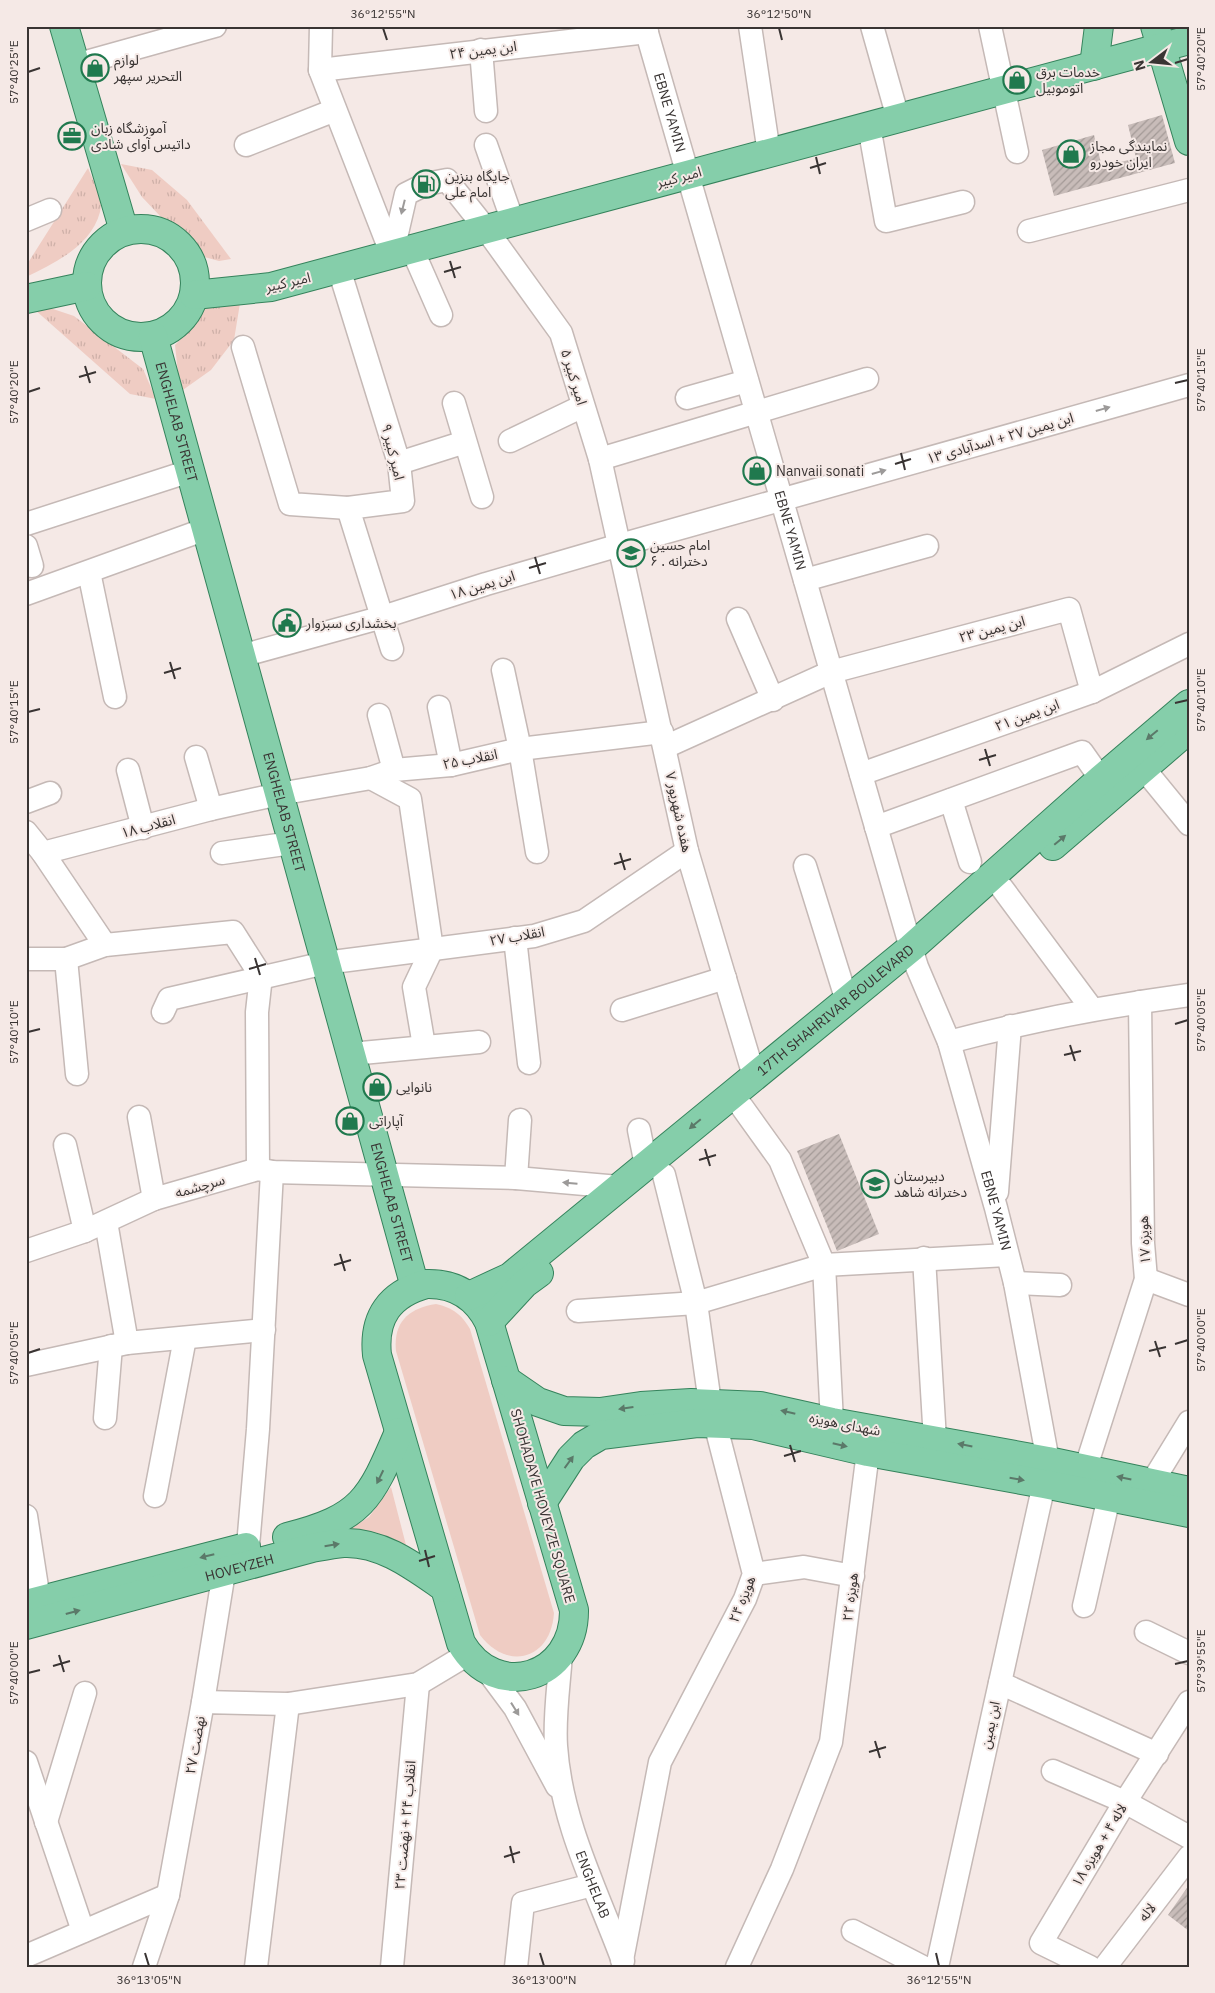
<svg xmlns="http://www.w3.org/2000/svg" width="1215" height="1993" font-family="'IBM Plex Sans','Noto Sans Arabic',sans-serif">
  <defs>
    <pattern id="grass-tufts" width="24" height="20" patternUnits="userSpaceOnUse" patternTransform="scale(1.25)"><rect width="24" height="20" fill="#efccc3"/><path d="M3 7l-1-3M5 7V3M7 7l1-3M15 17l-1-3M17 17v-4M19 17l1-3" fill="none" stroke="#ceb0a8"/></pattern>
    <pattern id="building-hatch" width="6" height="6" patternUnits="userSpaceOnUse" patternTransform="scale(1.25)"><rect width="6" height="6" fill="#c8bcb9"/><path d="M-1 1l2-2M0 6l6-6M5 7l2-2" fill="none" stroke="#a39a97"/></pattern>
  </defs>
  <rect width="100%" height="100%" fill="#f5e9e6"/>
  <g fill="url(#grass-tufts)">
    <polygon points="121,164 152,170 187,200 231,259 219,261 197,255 142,197"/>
    <path d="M88,168C93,181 104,198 100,212C91,246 55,263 26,277V266Z"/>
    <polygon points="241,297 234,340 211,370 180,392 175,345 194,325 209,301"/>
    <polygon points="34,309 53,309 74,316 143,369 156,399 130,394"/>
  </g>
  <g fill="#efccc3">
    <path d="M436,1304C453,1308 461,1314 470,1329L554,1613C551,1659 508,1672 480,1635L396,1351C393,1322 409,1308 436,1304Z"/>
    <polygon points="391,1487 406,1545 379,1535 347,1531 369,1517"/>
  </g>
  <g fill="url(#building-hatch)">
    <polygon points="1162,115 1175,163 1054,196 1042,150 1094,135 1102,167 1136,158 1128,125"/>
    <polygon points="839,1134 879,1234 837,1251 797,1151"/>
    <polygon points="1189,1885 1189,1931 1168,1915"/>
  </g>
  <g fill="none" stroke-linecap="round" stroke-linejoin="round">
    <g stroke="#c5b9b6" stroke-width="25">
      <g id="minor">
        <polyline points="321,26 320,70 392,255"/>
        <path id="s1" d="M645,26L911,948L917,967L949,1042L996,1208L1015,1283L1048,1461"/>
        <polyline points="750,26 769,153"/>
        <polyline points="872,26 898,118"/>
        <polyline points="990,26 1017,152"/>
        <polyline points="481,50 486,111"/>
        <polyline points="75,65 215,26"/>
        <polyline points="320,70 647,32"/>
        <polyline points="869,126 886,221 963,202"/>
        <polyline points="246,145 335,110"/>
        <polyline points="486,145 513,222"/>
        <polyline points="26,220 50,210"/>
        <polyline points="1029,231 1189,190"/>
        <polyline points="412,249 441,315"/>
        <polyline points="392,255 406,194 426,184 447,180 486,229 561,333 600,459 687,851 754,1076"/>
        <polyline points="339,269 399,463 403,501 348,508 392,649"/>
        <polyline points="243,347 290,504 348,508"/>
        <polyline points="687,398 747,381"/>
        <polyline points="454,403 482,497"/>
        <polyline points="510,441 583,406"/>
        <polyline points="600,459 867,379"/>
        <polyline points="399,463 465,442"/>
        <polyline points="26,524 190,471"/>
        <polyline points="26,546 32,566"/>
        <polyline points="89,572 115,697"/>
        <polyline points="805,580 927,546"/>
        <polyline points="26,594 206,529"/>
        <polyline points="738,619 773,700"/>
        <polyline points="241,656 383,617 486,584 620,545 1189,385"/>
        <polyline points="503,670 520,749 537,852"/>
        <polyline points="439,707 451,765"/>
        <polyline points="379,715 394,770"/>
        <polyline points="665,747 831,672 1069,609 1092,692"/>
        <polyline points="196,757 211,809"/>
        <polyline points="1144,769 1189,824"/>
        <polyline points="128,770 143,828"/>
        <polyline points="861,774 1092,692 1189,644"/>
        <polyline points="371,778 410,799 432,949 414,987 424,1046"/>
        <polyline points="951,800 970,862"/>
        <polyline points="26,802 50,793"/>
        <polyline points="876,827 1082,752 1101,779"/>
        <polyline points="26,832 43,853 211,809 279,794 371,778 394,770 451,765 520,749 662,732"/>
        <polyline points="43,853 105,945"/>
        <polyline points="222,853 292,843"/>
        <polyline points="805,866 847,1001"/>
        <polyline points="1002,888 1092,1009"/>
        <polyline points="515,938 529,1063"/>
        <polyline points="26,959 66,959 105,945 233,932 261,976"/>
        <polyline points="66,959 77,1074"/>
        <polyline points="622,1010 725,978"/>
        <polyline points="163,1012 169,999 325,963 534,936 584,921 687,851"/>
        <path d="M949,1042C1028,1021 1108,1006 1189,995"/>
        <polyline points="351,1054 479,1042"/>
        <polyline points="742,1107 780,1160 824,1265 832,1422"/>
        <polyline points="139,1117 154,1199"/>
        <polyline points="639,1130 646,1165"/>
        <polyline points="65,1145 85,1231"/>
        <polyline points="258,1169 257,1012 261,976"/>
        <polyline points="664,1175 696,1303 710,1403"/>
        <polyline points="516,1178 520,1120"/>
        <polyline points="997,1192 1010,1026"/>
        <polyline points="106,1222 127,1343"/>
        <polyline points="26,1251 85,1231 154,1199 258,1169 272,1172 516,1178 619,1187"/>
        <polyline points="924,1258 935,1440"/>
        <polyline points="1146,1279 1189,1295"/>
        <polyline points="1015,1283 1060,1285"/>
        <polyline points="578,1311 696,1303 824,1265 1007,1255"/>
        <polyline points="26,1365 127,1343 264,1330"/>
        <polyline points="105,1418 111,1346"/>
        <polyline points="1085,1470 1146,1279 1143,1243 1140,1002"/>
        <polyline points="1151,1484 1189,1422"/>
        <polyline points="155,1496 185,1338"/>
        <polyline points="26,1516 39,1600"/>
        <polyline points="248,1546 258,1429 272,1172"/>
        <polyline points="754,1574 804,1567 853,1576"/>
        <polyline points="1084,1606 1109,1497"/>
        <polyline points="1146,1632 1189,1653"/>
        <path id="s2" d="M561,1654C559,1684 554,1716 556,1746C561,1822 597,1891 623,1961"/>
        <polyline points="486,1669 515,1708 557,1786"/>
        <polyline points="1000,1683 1157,1754"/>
        <polyline points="203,1702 224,1572"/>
        <polyline points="26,1762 83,1931"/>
        <polyline points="1053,1771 1125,1802 1189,1837"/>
        <polyline points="46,1822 85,1693"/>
        <polyline points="853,1931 923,1967"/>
        <polyline points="26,1956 168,1895"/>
        <polyline points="622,1960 660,1762 745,1599 754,1574 715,1423"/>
        <polyline points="144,1967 168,1895 203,1702 288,1704 418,1684 468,1654"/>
        <polyline points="256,1967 288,1704"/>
        <polyline points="392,1967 418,1684"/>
        <polyline points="516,1967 523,1903 592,1885"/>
        <polyline points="737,1967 782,1869 831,1742 868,1452"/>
        <polyline points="937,1967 1044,1484"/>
        <polyline points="1090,1967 1041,1943 1125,1802 1189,1702"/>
        <polyline points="1105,1967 1189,1857"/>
      </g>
    </g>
    <g stroke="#35835c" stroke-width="30">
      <g id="major">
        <polyline points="64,26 124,231"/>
        <polyline points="1155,26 1189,141"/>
        <polyline points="1094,66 1099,26"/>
        <circle cx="141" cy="283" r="54"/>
        <polyline points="194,295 271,287 1189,40"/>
        <polyline points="26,299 87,286"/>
        <path id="s3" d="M153,336L415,1287"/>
        <polyline points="1053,846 1189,729"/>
        <path d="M426,1284C455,1283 476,1296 489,1322L574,1610C575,1678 496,1703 461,1643L377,1355C373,1317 390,1294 426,1284Z"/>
        <path id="s4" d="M469,1296L510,1277L911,948L1101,779L1189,704"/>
        <polyline points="489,1322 524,1284 539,1273"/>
        <polyline points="506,1380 538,1402 564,1411 600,1412 641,1406 691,1403 760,1406 832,1422 1048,1461 1189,1491"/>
        <polyline points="542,1503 571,1458 584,1445 601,1435 697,1423 753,1425 868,1452 1044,1484 1189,1513"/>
        <path d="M287,1537C362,1518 370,1500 399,1432"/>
        <polyline points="26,1604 246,1547"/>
        <path id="s5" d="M26,1625L312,1548C323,1546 333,1544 343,1543C382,1541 416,1568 445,1588"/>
      </g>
    </g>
    <use href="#minor" stroke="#fff" stroke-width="22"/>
    <use href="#major" stroke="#85ceaa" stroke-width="28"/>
  </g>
  <defs><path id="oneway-solid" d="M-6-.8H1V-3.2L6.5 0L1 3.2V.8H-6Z" transform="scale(1.25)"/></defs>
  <g fill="#9c9a99">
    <use href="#oneway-solid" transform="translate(403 207) rotate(104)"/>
    <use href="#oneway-solid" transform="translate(1103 409) rotate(-16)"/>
    <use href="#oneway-solid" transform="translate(879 472) rotate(-16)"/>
    <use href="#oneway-solid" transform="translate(570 1183) rotate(-175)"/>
    <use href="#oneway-solid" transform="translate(515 1709) rotate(58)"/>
  </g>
  <g fill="#5b7969">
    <use href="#oneway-solid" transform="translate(1152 735) rotate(140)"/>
    <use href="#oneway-solid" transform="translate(1060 840) rotate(-40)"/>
    <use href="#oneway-solid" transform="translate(695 1124) rotate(140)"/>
    <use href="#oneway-solid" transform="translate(626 1408) rotate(172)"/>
    <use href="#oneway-solid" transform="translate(788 1412) rotate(-167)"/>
    <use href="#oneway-solid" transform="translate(840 1445) rotate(13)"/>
    <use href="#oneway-solid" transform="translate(965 1445) rotate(-169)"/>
    <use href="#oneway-solid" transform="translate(569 1462) rotate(-54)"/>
    <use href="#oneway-solid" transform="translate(380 1477) rotate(116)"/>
    <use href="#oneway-solid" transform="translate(1124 1478) rotate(-168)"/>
    <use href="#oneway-solid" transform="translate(1017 1479) rotate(10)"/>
    <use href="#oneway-solid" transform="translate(332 1545) rotate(-9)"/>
    <use href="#oneway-solid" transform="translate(207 1556) rotate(166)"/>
    <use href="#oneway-solid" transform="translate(73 1612) rotate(-15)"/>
  </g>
  <path fill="none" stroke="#393433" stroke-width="2" d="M383,28L387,40M779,28L782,40M1175,63L1188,59M28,72L40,68M816,157L820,174M810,168L826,163M450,261L455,278M444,272L461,267M85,366L90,383M79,377L96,372M1175,383L1188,380M28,392L40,388M901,453L905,470M895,464L911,459M535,557L540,574M529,568L546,563M170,662L175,679M164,673L181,668M1175,703L1188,700M28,712L40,709M985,749L990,766M979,760L996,755M620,853L625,870M614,864L631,859M255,958L260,975M249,969L266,964M1175,1024L1188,1020M28,1032L40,1029M1070,1045L1075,1061M1064,1055L1081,1051M705,1149L710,1166M699,1160L716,1155M340,1254L345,1271M334,1265L351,1260M1155,1341L1160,1357M1175,1344L1188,1340M1149,1351L1166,1347M28,1353L40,1349M790,1445L795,1462M784,1456L801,1451M425,1550L429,1567M419,1561L435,1556M59,1655L64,1672M1175,1664L1188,1661M53,1666L70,1661M28,1673L40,1670M875,1741L880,1758M869,1752L886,1747M510,1846L514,1863M504,1857L520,1852M145,1953L149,1966M540,1953L544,1966M936,1953L939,1966"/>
  <defs>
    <g id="shop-ring" transform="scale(1.4375)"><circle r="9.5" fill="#f5e9e6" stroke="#20794e" stroke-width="1.5"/><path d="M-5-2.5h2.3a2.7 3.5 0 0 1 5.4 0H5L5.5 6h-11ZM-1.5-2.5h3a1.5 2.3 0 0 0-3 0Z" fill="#20794e"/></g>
    <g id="office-ring" transform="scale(1.4375)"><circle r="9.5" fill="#f5e9e6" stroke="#20794e" stroke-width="1.5"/><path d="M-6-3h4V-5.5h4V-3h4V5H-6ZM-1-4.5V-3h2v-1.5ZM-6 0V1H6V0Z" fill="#20794e"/></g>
    <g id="fuel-ring" transform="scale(1.4375)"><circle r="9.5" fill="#f5e9e6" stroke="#20794e" stroke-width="1.5"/><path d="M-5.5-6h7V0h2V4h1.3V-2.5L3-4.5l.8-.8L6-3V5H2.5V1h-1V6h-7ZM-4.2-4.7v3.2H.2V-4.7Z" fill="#20794e"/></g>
    <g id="school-ring" transform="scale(1.4375)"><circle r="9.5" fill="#f5e9e6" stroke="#20794e" stroke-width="1.5"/><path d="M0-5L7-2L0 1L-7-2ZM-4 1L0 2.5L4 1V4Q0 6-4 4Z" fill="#20794e"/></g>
    <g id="civic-ring" transform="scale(1.4375)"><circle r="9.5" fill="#f5e9e6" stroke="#20794e" stroke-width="1.5"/><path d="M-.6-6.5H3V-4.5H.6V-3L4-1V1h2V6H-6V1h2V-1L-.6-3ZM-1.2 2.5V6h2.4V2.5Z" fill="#20794e"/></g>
  </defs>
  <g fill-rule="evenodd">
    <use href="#shop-ring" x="95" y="68"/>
    <use href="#shop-ring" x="1017" y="80"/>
    <use href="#office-ring" x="72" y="136"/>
    <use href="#shop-ring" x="1071" y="154"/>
    <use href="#fuel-ring" x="426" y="184"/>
    <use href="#shop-ring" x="757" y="471"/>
    <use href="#school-ring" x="631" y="553"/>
    <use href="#civic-ring" x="287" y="623"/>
    <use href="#shop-ring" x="377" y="1087"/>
    <use href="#shop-ring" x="350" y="1121"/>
    <use href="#school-ring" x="875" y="1184"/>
  </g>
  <g text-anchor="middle" stroke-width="4" stroke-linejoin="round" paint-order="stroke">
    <g font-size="14" fill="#393433" stroke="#f5e9e6">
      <text transform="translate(483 50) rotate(-7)" y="5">ابن یمین ۲۴</text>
      <text dy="5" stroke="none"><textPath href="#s1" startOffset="90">EBNE YAMIN</textPath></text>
      <text transform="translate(679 177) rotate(-15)" y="5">امیر کبیر</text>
      <text transform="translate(288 282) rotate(-13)" y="5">امیر کبیر</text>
      <text transform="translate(574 377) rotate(73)" y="5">امیر کبیر ۵</text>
      <text dy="5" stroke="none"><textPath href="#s3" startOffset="89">ENGHELAB STREET</textPath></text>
      <text transform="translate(1000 438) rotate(-16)" y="5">ابن یمین ۲۷ + اسدآبادی ۱۳</text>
      <text transform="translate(393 452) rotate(76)" y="5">امیر کبیر ۹</text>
      <text dy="5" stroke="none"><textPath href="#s1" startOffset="525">EBNE YAMIN</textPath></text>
      <text transform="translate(482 585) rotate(-17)" y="5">ابن یمین ۱۸</text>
      <text transform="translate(992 629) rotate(-15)" y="5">ابن یمین ۲۳</text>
      <text transform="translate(1027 715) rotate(-20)" y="5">ابن یمین ۲۱</text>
      <text transform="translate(470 759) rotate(-11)" y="5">انقلاب ۲۵</text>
      <text dy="5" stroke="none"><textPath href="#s3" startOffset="494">ENGHELAB STREET</textPath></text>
      <text transform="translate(679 812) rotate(78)" y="5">هفده شهریور ۷</text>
      <text transform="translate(148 826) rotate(-15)" y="5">انقلاب ۱۸</text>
      <text transform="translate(517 936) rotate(-10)" y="5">انقلاب ۲۷</text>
      <text dy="5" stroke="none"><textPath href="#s4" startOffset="466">17TH SHAHRIVAR BOULEVARD</textPath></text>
      <text transform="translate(200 1186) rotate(-16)" y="5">سرچشمه</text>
      <text dy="5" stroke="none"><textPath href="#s3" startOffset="899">ENGHELAB STREET</textPath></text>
      <text dy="5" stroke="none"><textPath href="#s1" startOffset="1236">EBNE YAMIN</textPath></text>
      <text transform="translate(1144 1240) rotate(-93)" y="5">هویزه ۱۷</text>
      <text transform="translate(845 1424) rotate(11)" y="5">شهدای هویزه</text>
      <text transform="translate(543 1506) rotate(74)" y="5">SHOHADAYE HOVEYZE SQUARE</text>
      <text dy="5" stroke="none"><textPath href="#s5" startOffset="221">HOVEYZEH</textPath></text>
      <text transform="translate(850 1597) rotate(-83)" y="5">هویزه ۲۲</text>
      <text transform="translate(742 1599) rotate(-68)" y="5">هویزه ۲۴</text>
      <text transform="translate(990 1725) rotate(-78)" y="5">ابن یمین</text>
      <text transform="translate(195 1745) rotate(-80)" y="5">نهضت ۲۷</text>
      <text transform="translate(405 1825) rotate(-85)" y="5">انقلاب ۲۴ + نهضت ۲۳</text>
      <text transform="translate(1099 1845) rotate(-59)" y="5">لاله ۴ + هویزه ۱۸</text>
      <text dy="5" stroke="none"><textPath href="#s2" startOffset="236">ENGHELAB</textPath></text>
      <text transform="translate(1147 1912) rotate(-52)" y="5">لاله</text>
    </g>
    <g font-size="14" fill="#393433" stroke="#f5e9e6" text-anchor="start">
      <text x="114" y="65">لوازم<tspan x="114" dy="16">التحریر سپهر</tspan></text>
      <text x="1036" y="77">خدمات برق<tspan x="1036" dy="16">اتوموبیل</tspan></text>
      <text x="91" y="133">آموزشگاه زبان<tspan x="91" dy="16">داتیس آوای شادی</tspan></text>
      <text x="1090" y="151">نمایندگی مجاز<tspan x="1090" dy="16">ایران خودرو</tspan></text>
      <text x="445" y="181">جایگاه بنزین<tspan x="445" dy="16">امام علی</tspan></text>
      <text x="776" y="476">Nanvaii sonati</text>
      <text x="650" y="550">امام حسین<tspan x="650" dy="16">۶ . دخترانه</tspan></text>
      <text x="306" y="628">بخشداری سبزوار</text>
      <text x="396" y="1092">نانوایی</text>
      <text x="369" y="1126">آپاراتی</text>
      <text x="894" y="1181">دبیرستان<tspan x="894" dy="16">دخترانه شاهد</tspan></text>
    </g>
  </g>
  <rect width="1215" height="1993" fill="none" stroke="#f5e9e6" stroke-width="55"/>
  <g transform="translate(1152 62) rotate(254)" stroke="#f5e9e6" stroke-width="4" paint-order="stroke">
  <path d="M0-4L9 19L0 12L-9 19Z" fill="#393433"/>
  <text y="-8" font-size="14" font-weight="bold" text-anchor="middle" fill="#393433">N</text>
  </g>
  <rect x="28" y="28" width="1160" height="1938" fill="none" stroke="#393433" stroke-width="2"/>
  <g font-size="12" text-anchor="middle" fill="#393433">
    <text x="383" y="18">36°12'55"N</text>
    <text x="779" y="18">36°12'50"N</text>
    <text transform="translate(1201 59) rotate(-90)" y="4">57°40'20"E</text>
    <text transform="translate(14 72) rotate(-90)" y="4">57°40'25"E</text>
    <text transform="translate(1201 380) rotate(-90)" y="4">57°40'15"E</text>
    <text transform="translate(14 392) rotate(-90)" y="4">57°40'20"E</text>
    <text transform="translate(1201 700) rotate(-90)" y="4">57°40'10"E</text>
    <text transform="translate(14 712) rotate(-90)" y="4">57°40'15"E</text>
    <text transform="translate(1201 1020) rotate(-90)" y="4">57°40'05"E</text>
    <text transform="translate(14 1032) rotate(-90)" y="4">57°40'10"E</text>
    <text transform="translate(1201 1340) rotate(-90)" y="4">57°40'00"E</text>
    <text transform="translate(14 1353) rotate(-90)" y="4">57°40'05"E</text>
    <text transform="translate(1201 1661) rotate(-90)" y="4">57°39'55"E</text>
    <text transform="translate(14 1673) rotate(-90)" y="4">57°40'00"E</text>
    <text x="149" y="1984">36°13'05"N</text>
    <text x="544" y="1984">36°13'00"N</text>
    <text x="939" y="1984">36°12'55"N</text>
  </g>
</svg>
